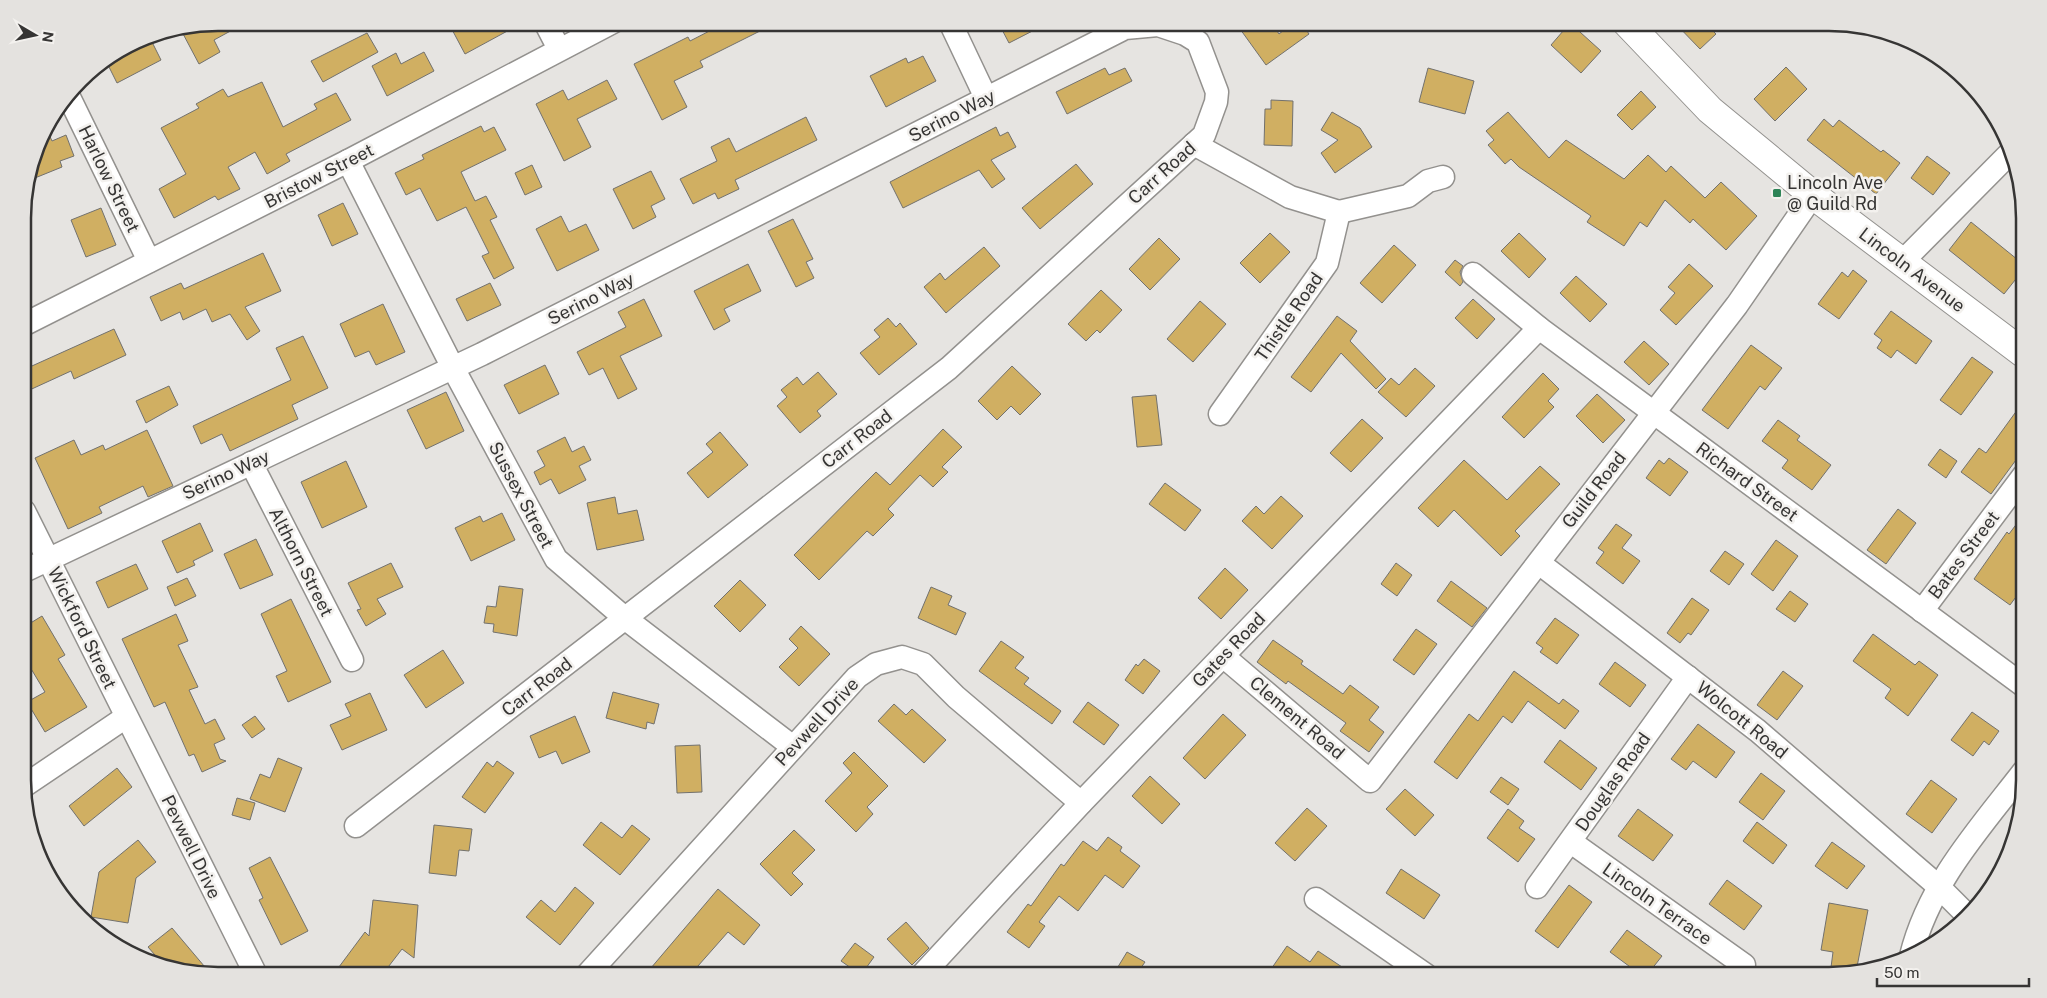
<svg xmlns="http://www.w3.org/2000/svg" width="2047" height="998" font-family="'Public Sans',sans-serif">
  <rect width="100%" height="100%" fill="#e6e4e1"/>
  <g fill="#d0af62" stroke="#72716e">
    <polygon points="218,22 247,22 214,40 220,52 199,64 181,30"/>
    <polygon points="448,22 524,22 465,54"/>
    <polygon points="727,22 778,22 700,61 703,67 674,81 687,107 662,120 634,64 688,37 690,41"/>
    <polygon points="998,22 1050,22 1009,43"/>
    <polygon points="1235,22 1271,22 1279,34 1294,22 1301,22 1309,34 1266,65"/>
    <polygon points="1674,22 1704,22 1716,34 1700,49"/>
    <polygon points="1570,23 1601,51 1581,73 1551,45"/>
    <polygon points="367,33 378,52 323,82 311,61"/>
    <polygon points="149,36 161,60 117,83 106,61"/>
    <polygon points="424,52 434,71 387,96 372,66 396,53 401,64"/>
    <polygon points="923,56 936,81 886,107 870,76 906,58 908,63"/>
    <polygon points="1786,67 1807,89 1775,121 1754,99"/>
    <polygon points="1105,68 1109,75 1125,68 1132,81 1067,114 1056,92"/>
    <polygon points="1428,68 1474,81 1465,114 1419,102"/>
    <polygon points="607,80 617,99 577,119 591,147 564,161 536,104 563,90 568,100"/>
    <polygon points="262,82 283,127 317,109 314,104 336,93 351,120 286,154 290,161 267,174 255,152 228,167 240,189 218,200 215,196 174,218 159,189 186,174 161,128 199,108 196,104 223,89 228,97"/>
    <polygon points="1641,91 1656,107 1632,130 1617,115"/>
    <polygon points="1271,100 1293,101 1292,146 1264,145 1265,109 1271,109"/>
    <polygon points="1332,112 1360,128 1372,147 1335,173 1321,153 1338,140 1321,130"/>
    <polygon points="1508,112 1549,158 1566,140 1624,179 1648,155 1666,172 1671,166 1705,198 1721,182 1757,216 1726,250 1693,219 1690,223 1665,200 1647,227 1640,222 1624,246 1587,222 1591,216 1519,167 1511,159 1505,164 1488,145 1494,140 1486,131"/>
    <polygon points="806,117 817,140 735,180 739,189 718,199 715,193 693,204 680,179 717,161 711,147 729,138 736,152"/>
    <polygon points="1824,119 1833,127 1839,120 1881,152 1883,150 1900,163 1876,194 1807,140"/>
    <polygon points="481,126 484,132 494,127 506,150 461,172 475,201 486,196 497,217 490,220 514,268 494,279 482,256 489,253 466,207 437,221 420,188 406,195 395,173 424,159 422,155"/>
    <polygon points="996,127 1000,136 1008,132 1016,147 991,160 1005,179 992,188 979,170 903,208 890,182"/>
    <polygon points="46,128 52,141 66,135 74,156 60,161 62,167 30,180 43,132"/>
    <polygon points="1927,156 1950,173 1933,195 1911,178"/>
    <polygon points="1076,164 1093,184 1040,229 1022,208"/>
    <polygon points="532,165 542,187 525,195 515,173"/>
    <polygon points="651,171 665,199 651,206 656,217 633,229 613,189"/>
    <polygon points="343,203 358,234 332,246 318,215"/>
    <polygon points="101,208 116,245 86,257 71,220"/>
    <polygon points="561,216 569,232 586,224 599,250 557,271 536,229"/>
    <polygon points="793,219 813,259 806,262 814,278 796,287 768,231"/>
    <polygon points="1971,222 2023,264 2023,270 2004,294 1949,250"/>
    <polygon points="1270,233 1290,252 1260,283 1240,263"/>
    <polygon points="1519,233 1546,259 1529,278 1501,251"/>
    <polygon points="1159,238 1180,259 1150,290 1129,269"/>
    <polygon points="1394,245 1416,265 1382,303 1360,283"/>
    <polygon points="984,247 1000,266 946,313 924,287 940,273 945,280"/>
    <polygon points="263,253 281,291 245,307 260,331 247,340 230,314 212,322 206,309 183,320 180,312 161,321 150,297 181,283 184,289"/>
    <polygon points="1455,260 1463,266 1460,272 1463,282 1460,286 1445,272"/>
    <polygon points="748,264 761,291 724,309 730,321 714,330 694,291"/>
    <polygon points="1689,264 1713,286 1676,325 1660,310 1675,293 1668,287"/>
    <polygon points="1853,270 1867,281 1839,319 1818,304 1842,272 1848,277"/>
    <polygon points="1576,276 1607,304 1590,322 1560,293"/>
    <polygon points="490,283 501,305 467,321 456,299"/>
    <polygon points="1101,290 1122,310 1100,333 1097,330 1086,341 1068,324"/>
    <polygon points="644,299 662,336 620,356 637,389 618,399 603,368 589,375 577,352 626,327 618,312"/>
    <polygon points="1473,299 1495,319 1477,339 1455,318"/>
    <polygon points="1200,301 1226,324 1193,362 1167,339"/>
    <polygon points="383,304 405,352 376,365 369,351 355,357 340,324"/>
    <polygon points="1891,311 1932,341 1916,364 1897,350 1891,358 1877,348 1882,340 1874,334"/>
    <polygon points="1337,316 1357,331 1350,341 1386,379 1376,389 1341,353 1311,392 1291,377"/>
    <polygon points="888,318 896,327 900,323 917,344 879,375 860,353 880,337 874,330"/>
    <polygon points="114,329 126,355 74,379 71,371 23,393 23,370"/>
    <polygon points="303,336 328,388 292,405 298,419 230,451 222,434 201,444 193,426 291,380 276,348"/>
    <polygon points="1644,341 1669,364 1649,385 1624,362"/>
    <polygon points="1751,345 1782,368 1765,390 1760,386 1728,429 1702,410"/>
    <polygon points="1972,357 1993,372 1961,415 1940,400"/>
    <polygon points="545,365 559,394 519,414 504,385"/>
    <polygon points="1012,366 1041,394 1020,415 1011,406 997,420 978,401"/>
    <polygon points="1415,368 1435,386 1406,417 1378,392 1391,378 1399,385"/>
    <polygon points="818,372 837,394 817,411 821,416 800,433 777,406 787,397 781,390 797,377 803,385"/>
    <polygon points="1543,373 1559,389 1548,401 1554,407 1524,438 1502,417"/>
    <polygon points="169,386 178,405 146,423 136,401"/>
    <polygon points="446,392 464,431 426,449 407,410"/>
    <polygon points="1597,394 1625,420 1603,443 1576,416"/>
    <polygon points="1156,395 1162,445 1137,447 1132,397"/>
    <polygon points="2023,402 2024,449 1991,494 1961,472 1979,448 1986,453"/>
    <polygon points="1362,419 1383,438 1351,472 1330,453"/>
    <polygon points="1778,420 1800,436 1797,440 1831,465 1812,490 1782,468 1788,460 1762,441"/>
    <polygon points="943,429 962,447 942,467 948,472 933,487 920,475 888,509 894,515 873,536 867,531 819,580 794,555 876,472 890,485"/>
    <polygon points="147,430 173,486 148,497 143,486 99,507 102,513 68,529 35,458 74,440 81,455 103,445 105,450"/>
    <polygon points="720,432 748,465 708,498 687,473 713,452 706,444"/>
    <polygon points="565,437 572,452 584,446 591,460 579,466 586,480 559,494 551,479 540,485 534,472 545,466 537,451"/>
    <polygon points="1940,449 1957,461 1946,478 1928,465"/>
    <polygon points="1669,458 1688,472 1670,496 1646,478 1659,460 1664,464"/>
    <polygon points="1464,460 1507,500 1540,466 1560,484 1515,531 1520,536 1501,556 1454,510 1438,527 1418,508"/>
    <polygon points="346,461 367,507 322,528 301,482"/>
    <polygon points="1165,483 1201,510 1185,531 1149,504"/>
    <polygon points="1281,496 1303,516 1272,549 1242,521 1256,506 1264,514"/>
    <polygon points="615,497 618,514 637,510 644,540 597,550 587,503"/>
    <polygon points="1898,509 1916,523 1886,564 1867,550"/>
    <polygon points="502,513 515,540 471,561 455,528 480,516 483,522"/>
    <polygon points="2024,514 2024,586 2010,605 1974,579 2007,532 2009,534"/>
    <polygon points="200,523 213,551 193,561 195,565 177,573 162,541"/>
    <polygon points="1616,524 1632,535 1622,548 1640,561 1623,584 1596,563 1604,552 1598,548"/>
    <polygon points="256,539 273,575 240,589 224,554"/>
    <polygon points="1776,540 1798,556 1773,591 1751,574"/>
    <polygon points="1725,551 1744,564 1729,585 1710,571"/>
    <polygon points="391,563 403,587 377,599 386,614 366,626 357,610 361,609 348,583"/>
    <polygon points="1396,563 1412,575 1397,596 1381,584"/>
    <polygon points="136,564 148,589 108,608 96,582"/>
    <polygon points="1225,568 1248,590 1221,619 1198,598"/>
    <polygon points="187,578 196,596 175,606 167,587"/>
    <polygon points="740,580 766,605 740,632 714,606"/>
    <polygon points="1451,581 1487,608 1472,627 1437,601"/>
    <polygon points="499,586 523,589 517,636 493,632 494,624 484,623 487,606 496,607"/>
    <polygon points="931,587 952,596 948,605 966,613 956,635 918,618"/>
    <polygon points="1790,591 1808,604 1795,622 1776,609"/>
    <polygon points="1692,598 1709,610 1691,635 1688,633 1680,643 1667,633"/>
    <polygon points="291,599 331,682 288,702 276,676 287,671 261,614"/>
    <polygon points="176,614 188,641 178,645 198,687 189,690 205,724 215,719 225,739 214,744 220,759 226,761 202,772 194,754 189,756 165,702 154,707 122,639"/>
    <polygon points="42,616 65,655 58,659 87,707 45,732 27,702 45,692 24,657 24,627"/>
    <polygon points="1555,618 1579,635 1557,664 1540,652 1543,648 1536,643"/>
    <polygon points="801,626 830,654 799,686 779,667 798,648 789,639"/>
    <polygon points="1416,629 1437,644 1414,675 1393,660"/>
    <polygon points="1873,634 1915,665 1919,661 1938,675 1908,716 1885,698 1891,689 1853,661"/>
    <polygon points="1273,640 1303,661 1301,664 1343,694 1350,685 1379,707 1369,720 1384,732 1369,752 1340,731 1346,723 1288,681 1286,684 1257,662"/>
    <polygon points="1001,641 1024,657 1015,668 1029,678 1024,684 1061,711 1052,724 979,671"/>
    <polygon points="443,650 464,683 426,708 404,675"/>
    <polygon points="1144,659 1160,671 1143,694 1125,680 1136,664 1138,666"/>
    <polygon points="1615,662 1646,685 1630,707 1599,684"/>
    <polygon points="1514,671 1559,704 1563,699 1579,711 1565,729 1528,701 1512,723 1503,716 1457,779 1434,762 1469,714 1478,721"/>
    <polygon points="1783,671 1803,686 1777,720 1757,705"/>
    <polygon points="613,692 659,704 654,724 647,722 646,729 606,718"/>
    <polygon points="370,693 387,730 342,750 330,725 351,716 345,704"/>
    <polygon points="1088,702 1119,725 1104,745 1073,722"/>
    <polygon points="894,704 906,715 912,709 946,740 924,763 878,721"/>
    <polygon points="1972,712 1999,731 1989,745 1984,741 1973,756 1951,740"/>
    <polygon points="1223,714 1246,735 1205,779 1183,758"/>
    <polygon points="255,716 265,729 252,738 242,725"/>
    <polygon points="575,716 590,752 562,764 556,751 539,758 530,736"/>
    <polygon points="1698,724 1735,752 1716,778 1693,761 1686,770 1671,759"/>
    <polygon points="1560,740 1597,768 1581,790 1544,762"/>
    <polygon points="700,745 702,792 677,793 675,746"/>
    <polygon points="854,752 888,786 867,807 873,814 856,832 825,801 852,773 843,763"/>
    <polygon points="278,758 302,768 285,812 250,799 260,774 270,778"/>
    <polygon points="497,761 514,773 485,813 462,797 487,762 493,767"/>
    <polygon points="117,768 132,787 84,826 69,806"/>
    <polygon points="1761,773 1785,791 1763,820 1739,802"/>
    <polygon points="1150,776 1180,804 1162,824 1132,796"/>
    <polygon points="1501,777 1519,789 1508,805 1490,792"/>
    <polygon points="1931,780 1957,799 1932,833 1906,814"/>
    <polygon points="1405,789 1434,815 1415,836 1386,809"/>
    <polygon points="237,798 255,803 250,820 232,815"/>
    <polygon points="1307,808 1327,826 1295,861 1275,843"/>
    <polygon points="1508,809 1524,821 1519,828 1535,839 1518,862 1487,838"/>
    <polygon points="1638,809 1673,835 1653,861 1618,836"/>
    <polygon points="601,822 622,838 632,825 650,839 620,875 583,845"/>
    <polygon points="1757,822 1787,845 1773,864 1743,841"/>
    <polygon points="434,825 472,829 469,851 459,850 456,876 429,873"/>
    <polygon points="794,830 815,850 792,873 803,884 791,896 760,864"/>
    <polygon points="1108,837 1122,847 1120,851 1140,866 1123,888 1105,875 1078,911 1059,896 1039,922 1045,926 1029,948 1007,932 1028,904 1031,906 1061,864 1064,866 1083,841 1097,851"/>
    <polygon points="138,840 156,862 136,878 128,923 91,917 99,872"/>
    <polygon points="1832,842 1865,866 1847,889 1815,866"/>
    <polygon points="270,857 308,931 281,945 259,900 263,898 249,868"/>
    <polygon points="1401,869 1440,895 1424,919 1386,893"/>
    <polygon points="1727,880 1762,906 1744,930 1709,904"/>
    <polygon points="1569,885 1592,902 1558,948 1535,931"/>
    <polygon points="575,887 594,903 560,945 526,917 541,900 555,912"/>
    <polygon points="718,889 760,925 744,945 728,932 690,975 645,975"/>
    <polygon points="373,900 418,905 414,958 402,949 382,975 333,975 365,932 369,936"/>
    <polygon points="1829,903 1868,910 1856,972 1830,975 1833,952 1821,950"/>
    <polygon points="906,922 929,948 912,965 887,939"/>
    <polygon points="172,928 210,973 161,962 148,947"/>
    <polygon points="1627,930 1662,956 1647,975 1641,975 1610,952"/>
    <polygon points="855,943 874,957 861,975 841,961"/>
    <polygon points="1287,946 1310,962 1318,951 1354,975 1267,975"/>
    <polygon points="1127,952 1145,962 1136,975 1113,975"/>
  </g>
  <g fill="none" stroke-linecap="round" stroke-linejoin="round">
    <g stroke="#93918e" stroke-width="25">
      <g id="minor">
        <polyline points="545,22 559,49"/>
        <polyline points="950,22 986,98"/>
        <polyline points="69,97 149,261"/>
        <polyline points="1194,144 1290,197 1339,212 1327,263 1220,414"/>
        <polyline points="348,161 453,368 556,559 626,619 793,747"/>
        <polyline points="1339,212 1408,196 1428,181 1443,177"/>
        <polyline points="1901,263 2012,151"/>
        <polyline points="1473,274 1539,328 2024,686"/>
        <polyline points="23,325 348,161 613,22"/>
        <polyline points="251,463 352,660"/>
        <polyline points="24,511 256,975"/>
        <polyline points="1539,563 1758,731 1938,886 1968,916"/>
        <polyline points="24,571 482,354 1125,28 1158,25 1185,34 1198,42 1217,92 1216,102 1204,135 949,368 356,826"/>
        <polyline points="1922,611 2024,475"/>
        <polyline points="1223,656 1370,781 1737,305 1813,195"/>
        <polyline points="24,786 126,717"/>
        <polyline points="1571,842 1744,965"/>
        <polyline points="1537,887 1688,677"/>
        <polyline points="1316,899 1426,975"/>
        <path d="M1911,956C1929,883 1980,828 2024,771"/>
        <polyline points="587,975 857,677 876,664 902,657 923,664 956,697 1081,803"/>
        <polyline points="922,975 1081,803 1539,328"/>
      </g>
    </g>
    <g stroke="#93918e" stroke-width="30">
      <polyline id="secondary" points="1626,22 1710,110 1813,195 2023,353"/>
    </g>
    <use href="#minor" stroke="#fff" stroke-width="22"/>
    <use href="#secondary" stroke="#fff" stroke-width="28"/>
  </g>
  <rect fill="#2e8457" stroke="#f3f1ee" stroke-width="2" x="1772" y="188" width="10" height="10" rx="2.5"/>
  <g text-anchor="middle" stroke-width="5" stroke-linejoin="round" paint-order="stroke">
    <g font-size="18" fill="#363534" stroke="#f3f1ee">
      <text transform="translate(952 116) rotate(-27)" y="6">Serino Way</text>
      <text transform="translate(1162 173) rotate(-42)" y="6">Carr Road</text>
      <text transform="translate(319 176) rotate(-27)" y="6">Bristow Street</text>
      <text transform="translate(109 179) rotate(64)" y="6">Harlow Street</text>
      <text transform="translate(1912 270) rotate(37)" y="6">Lincoln Avenue</text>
      <text transform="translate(591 299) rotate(-27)" y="6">Serino Way</text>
      <text transform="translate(1289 317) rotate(-55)" y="6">Thistle Road</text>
      <text transform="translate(857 439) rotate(-38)" y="6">Carr Road</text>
      <text transform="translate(226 475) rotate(-25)" y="6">Serino Way</text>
      <text transform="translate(1747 482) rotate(36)" y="6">Richard Street</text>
      <text transform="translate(1594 490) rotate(-52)" y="6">Guild Road</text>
      <text transform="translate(521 495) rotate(62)" y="6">Sussex Street</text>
      <text transform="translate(1964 555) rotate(-53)" y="6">Bates Street</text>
      <text transform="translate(301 562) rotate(63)" y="6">Althorn Street</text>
      <text transform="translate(82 628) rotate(64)" y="6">Wickford Street</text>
      <text transform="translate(1229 650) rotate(-46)" y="6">Gates Road</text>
      <text transform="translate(537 687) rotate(-38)" y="6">Carr Road</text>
      <text transform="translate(1297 718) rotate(40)" y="6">Clement Road</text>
      <text transform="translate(1742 720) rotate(39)" y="6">Wolcott Road</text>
      <text transform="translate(817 722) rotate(-47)" y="6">Pevwell Drive</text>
      <text transform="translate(1613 782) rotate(-55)" y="6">Douglas Road</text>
      <text transform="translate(191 847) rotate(64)" y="6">Pevwell Drive</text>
      <text transform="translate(1657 904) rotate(35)" y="6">Lincoln Terrace</text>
    </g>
    <g font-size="18" fill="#363534" stroke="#f3f1ee" text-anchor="start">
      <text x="1787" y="189">Lincoln Ave<tspan x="1787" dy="21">@ Guild Rd</tspan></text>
    </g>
  </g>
  <path d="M0 0H2047V998H0ZM218 31H1829A187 187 0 0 1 2016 218V780A187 187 0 0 1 1829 967H218A187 187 0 0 1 31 780V218A187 187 0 0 1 218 31Z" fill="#e4e2df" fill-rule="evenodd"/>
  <path fill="none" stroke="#363534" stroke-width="2.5" d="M218 31H1829A187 187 0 0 1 2016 218V780A187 187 0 0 1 1829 967H218A187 187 0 0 1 31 780V218A187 187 0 0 1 218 31Z"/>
  <g transform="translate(35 35) rotate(99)" stroke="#f3f1ee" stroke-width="4" paint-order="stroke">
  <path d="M0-4L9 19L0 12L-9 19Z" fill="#363534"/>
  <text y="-8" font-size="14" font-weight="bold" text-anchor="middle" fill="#363534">N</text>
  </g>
  <path d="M1877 978v8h152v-8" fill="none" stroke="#363534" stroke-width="2.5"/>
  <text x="1884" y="978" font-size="15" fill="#363534" stroke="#f3f1ee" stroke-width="4" paint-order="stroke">50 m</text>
</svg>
